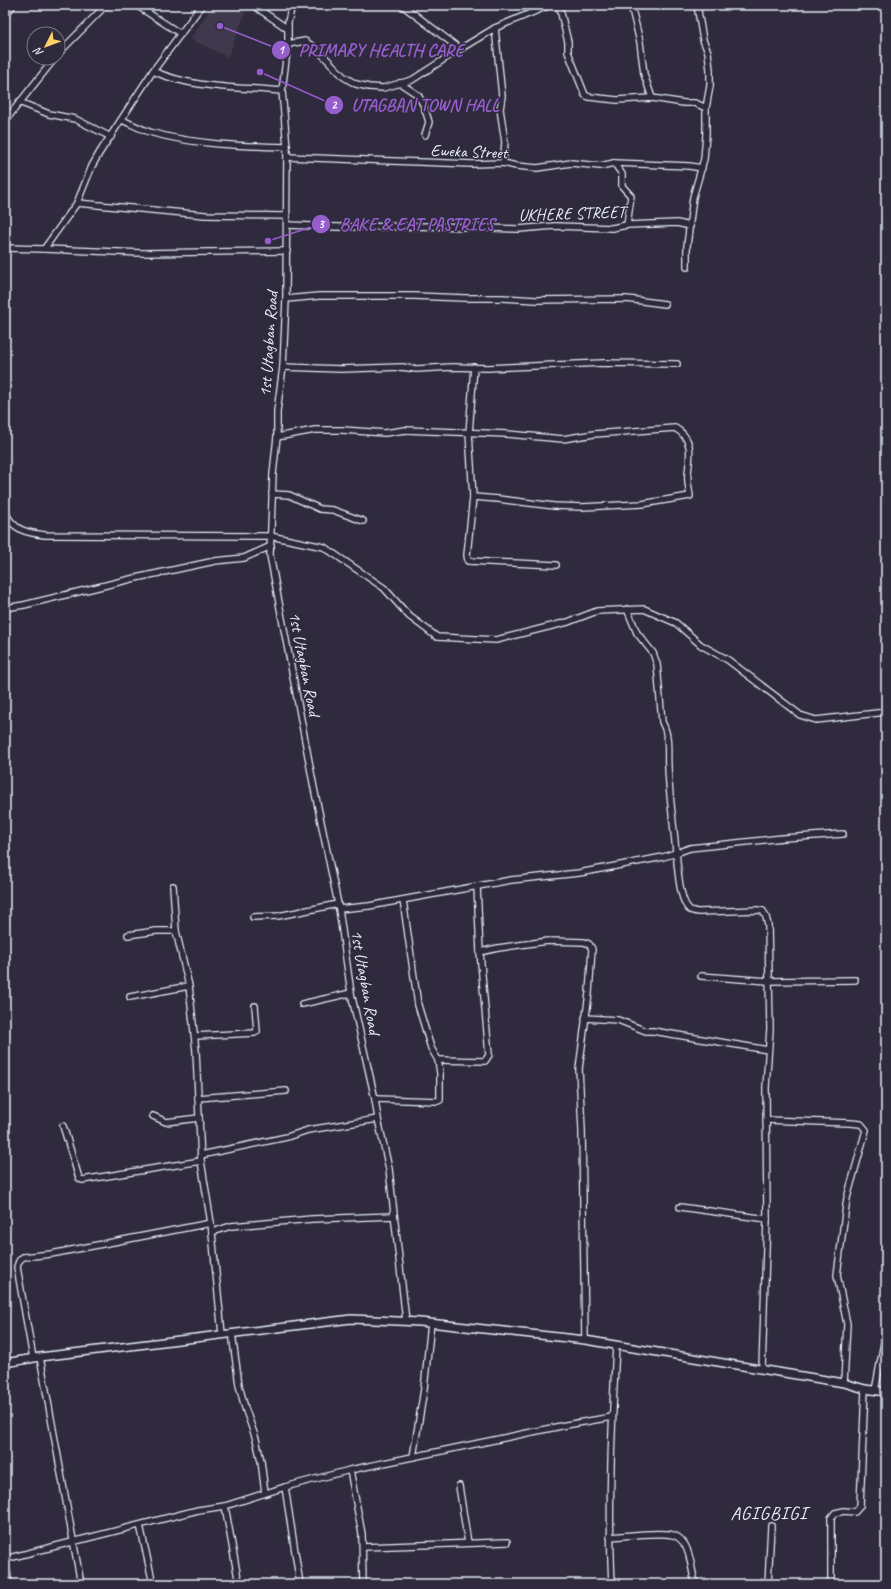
<svg xmlns="http://www.w3.org/2000/svg" width="891" height="1589" font-family="Caveat,sans-serif">
  <rect width="100%" height="100%" fill="#2f2a3d"/>
  <filter id="ink" filterUnits="userSpaceOnUse"><feTurbulence type="fractalNoise" baseFrequency=".025" numOctaves="2"/><feDisplacementMap in="SourceGraphic" scale="8" xChannelSelector="R" yChannelSelector="G"/><feConvolveMatrix kernelMatrix="1 2 1 2 8 2 1 2 1" color-interpolation-filters="sRGB"/></filter>
  <g filter="url(#ink)">
    <polygon fill="#41384d" points="213,5 236,5 246,12 228,57 190,39"/>
    <g fill="none" stroke-linecap="round" stroke-linejoin="round">
      <g stroke="#e8f1f8" stroke-width="8">
        <g id="street">
          <polyline points="136,5 181,34"/>
          <polyline points="253,5 288,29"/>
          <polyline points="292,5 288,22 288,44 282,91 287,147 286,299 283,367 277,411 277,437 273,474 270,555 314,788 339,909 351,993 375,1099 378,1119 389,1169 406,1321"/>
          <polyline points="402,5 460,49"/>
          <polyline points="559,5 568,42 568,52 585,95 589,97 617,100 652,98 684,103 695,103 706,108"/>
          <polyline points="631,5 640,42 644,74 652,98"/>
          <polyline points="5,16 13,5"/>
          <polyline points="495,28 502,96 500,109 505,142 503,163"/>
          <polyline points="288,44 305,41 319,51 344,77 356,84 369,87 383,88 412,80 460,49 495,28 550,5"/>
          <polyline points="58,54 106,5"/>
          <path d="M153,71C193,89 239,87 282,91"/>
          <polyline points="400,83 418,95 424,106 429,122 425,135"/>
          <polyline points="19,102 49,114 75,119 111,137"/>
          <path d="M122,120C132,124 142,130 153,133C197,145 242,146 287,147"/>
          <polyline points="5,121 55,58"/>
          <polyline points="287,157 472,164 503,163 516,166 537,168 571,163 600,166 614,163 689,166 702,168"/>
          <polyline points="614,163 622,174 622,186 631,196 627,225"/>
          <polyline points="77,203 205,215 287,216"/>
          <polyline points="287,225 337,227 440,226 518,229 555,226 612,228 627,225 677,223 690,226"/>
          <polyline points="5,248 44,249 77,203 92,166 100,152 153,71 202,5"/>
          <polyline points="44,249 142,253 287,251"/>
          <polyline points="687,267 687,246 693,197 704,159 706,135 706,108 710,86 710,70 708,52 703,40 697,5"/>
          <polyline points="286,299 319,296 414,296 464,298 503,298 536,300 627,299 665,304"/>
          <polyline points="283,367 341,369 402,367 416,369 452,367 488,368 603,363 677,364"/>
          <polyline points="474,367 469,433 473,497 467,555 468,561 556,565"/>
          <path d="M277,437L315,430H342L385,433L405,430L507,434L563,439L594,434L675,428C694,439 690,455 688,473C687,480 689,489 690,496L642,504L582,507L554,506L498,499L473,497"/>
          <polyline points="272,494 289,495 320,509 333,510 363,521"/>
          <path d="M5,511C12,530 27,533 45,535L270,536L324,547L384,588L409,616L437,637L496,640L568,622L597,611L644,609L676,623L701,645L728,660L800,715L816,720L886,712"/>
          <polyline points="5,608 24,605 131,579 215,561 244,558 271,546"/>
          <polyline points="173,886 176,931 189,986 196,1051 201,1161 211,1223 222,1334"/>
          <path d="M339,909L369,906L511,880L579,873L663,857L676,853C674,825 669,796 668,767C667,751 670,736 662,722L657,664L653,653L637,633L627,609"/>
          <polyline points="253,917 278,916 338,904"/>
          <polyline points="128,935 156,931 176,931"/>
          <polyline points="480,952 498,948 548,941 584,942 589,944 592,949 589,993 579,1069 582,1130 585,1340"/>
          <polyline points="701,976 768,981 855,980"/>
          <polyline points="130,997 189,986"/>
          <polyline points="302,1004 351,993"/>
          <polyline points="585,1018 618,1020 646,1031 653,1031 768,1050"/>
          <polyline points="195,1036 255,1033 257,1031 255,1006"/>
          <polyline points="438,1060 485,1061 489,1055 480,952 477,886"/>
          <polyline points="198,1098 286,1091"/>
          <polyline points="375,1099 438,1101 440,1100 440,1073 438,1060 431,1048 418,1005 403,900"/>
          <polyline points="153,1116 166,1122 199,1118"/>
          <polyline points="766,1120 850,1123 861,1124 866,1130 847,1198 837,1275 847,1324 844,1383"/>
          <polyline points="63,1126 79,1178 82,1180 201,1161"/>
          <polyline points="201,1155 287,1137 308,1130 378,1119"/>
          <polyline points="680,1207 767,1219"/>
          <polyline points="212,1232 231,1226 312,1219 394,1216"/>
          <polyline points="232,1333 239,1385 245,1408 256,1439 261,1461 265,1493"/>
          <polyline points="40,1357 81,1584"/>
          <polyline points="33,1358 17,1267 19,1261 23,1257 51,1254 211,1223"/>
          <path d="M762,1369L767,1219L766,1087L770,1029L768,925L766,917L763,911L757,910L699,912C696,912 693,911 690,910C679,902 678,867 676,853L690,848L783,838L843,834"/>
          <polyline points="875,1391 886,1332"/>
          <polyline points="413,1457 424,1389 431,1323"/>
          <polyline points="350,1470 362,1534 363,1584"/>
          <polyline points="459,1486 468,1543"/>
          <polyline points="285,1487 300,1584"/>
          <polyline points="225,1506 239,1584"/>
          <polyline points="140,1525 153,1584"/>
          <path d="M610,1537C626,1536 658,1531 673,1535C677,1536 682,1540 685,1545C691,1555 692,1572 695,1584"/>
          <polyline points="363,1547 507,1542"/>
          <polyline points="5,1559 198,1510 225,1506 285,1487 350,1470 566,1425 612,1417"/>
          <polyline points="5,1560 9,1584"/>
          <path d="M612,1584C608,1504 612,1424 616,1345"/>
          <polyline points="768,1584 771,1526"/>
          <polyline points="831,1584 831,1518 835,1513 844,1511 855,1512 860,1506 865,1389"/>
        </g>
      </g>
      <g stroke="#e8f1f8" stroke-width="10">
        <polyline id="secondary" points="5,1363 40,1357 351,1319 420,1322 585,1340 844,1383 865,1389 886,1392"/>
      </g>
      <use href="#street" stroke="#2f2a3d" stroke-width="5.5"/>
      <use href="#secondary" stroke="#2f2a3d" stroke-width="7"/>
    </g>
  </g>
  <g text-anchor="middle" stroke-width="3" stroke-linejoin="round" paint-order="stroke">
    <g font-size="17" fill="#e8f1f8" stroke="#2f2a3d">
      <text transform="translate(469 151) rotate(2)" y="6">Eweka Street</text>
      <text transform="translate(572 213) rotate(-2)" y="6">UKHERE STREET</text>
      <text transform="translate(268 344) rotate(-86)" y="6">1st Utagban Road</text>
      <text transform="translate(305 664) rotate(79)" y="6">1st Utagban Road</text>
      <text transform="translate(366 982) rotate(80)" y="6">1st Utagban Road</text>
    </g>
    <g font-size="19" letter-spacing="1" fill="#e8f1f8" stroke="#2f2a3d">
      <text x="769" y="1519">AGIGBIGI</text>
    </g>
  </g>
  <path fill="none" stroke="#965dcd" stroke-width="1.5" d="M220 26L281 50M260 72L334 105M268 241L321 224"/>
  <g fill="#965dcd" stroke="#2f2a3d" stroke-width="1.5">
    <circle cx="220" cy="26" r="4"/>
    <circle cx="260" cy="72" r="4"/>
    <circle cx="268" cy="241" r="4"/>
    <circle cx="281" cy="50" r="10"/>
    <circle cx="334" cy="105" r="10"/>
    <circle cx="321" cy="224" r="10"/>
  </g>
  <g font-size="12" text-anchor="middle" font-weight="bold" fill="#fff">
    <text x="281" y="54">1</text>
    <text x="334" y="109">2</text>
    <text x="321" y="228">3</text>
  </g>
  <g font-size="18" text-anchor="middle" font-weight="bold" fill="#965dcd" stroke="#2f2a3d" stroke-width="3" stroke-linejoin="round" paint-order="stroke">
    <text x="381" y="56">PRIMARY HEALTH CARE</text>
    <text x="425" y="111">UTAGBAN TOWN HALL</text>
    <text x="417" y="230">BAKE &amp; EAT PASTRIES</text>
  </g>
  <rect width="891" height="1589" fill="none" stroke="#2f2a3d" stroke-width="20"/>
  <rect x="10" y="10" width="871" height="1569" fill="none" stroke="#e8f1f8" stroke-width="1.5" filter="url(#ink)"/>
  <g transform="translate(46 46) rotate(228)"><circle r="19" fill="#2f2a3d" stroke="#797a88"/>
  <path d="M0-3L7 15L0 10L-7 15Z" fill="#ffd166"/>
  <text y="-6" font-size="11" font-weight="bold" text-anchor="middle" fill="#e8f1f8">N</text>
  </g>
</svg>
